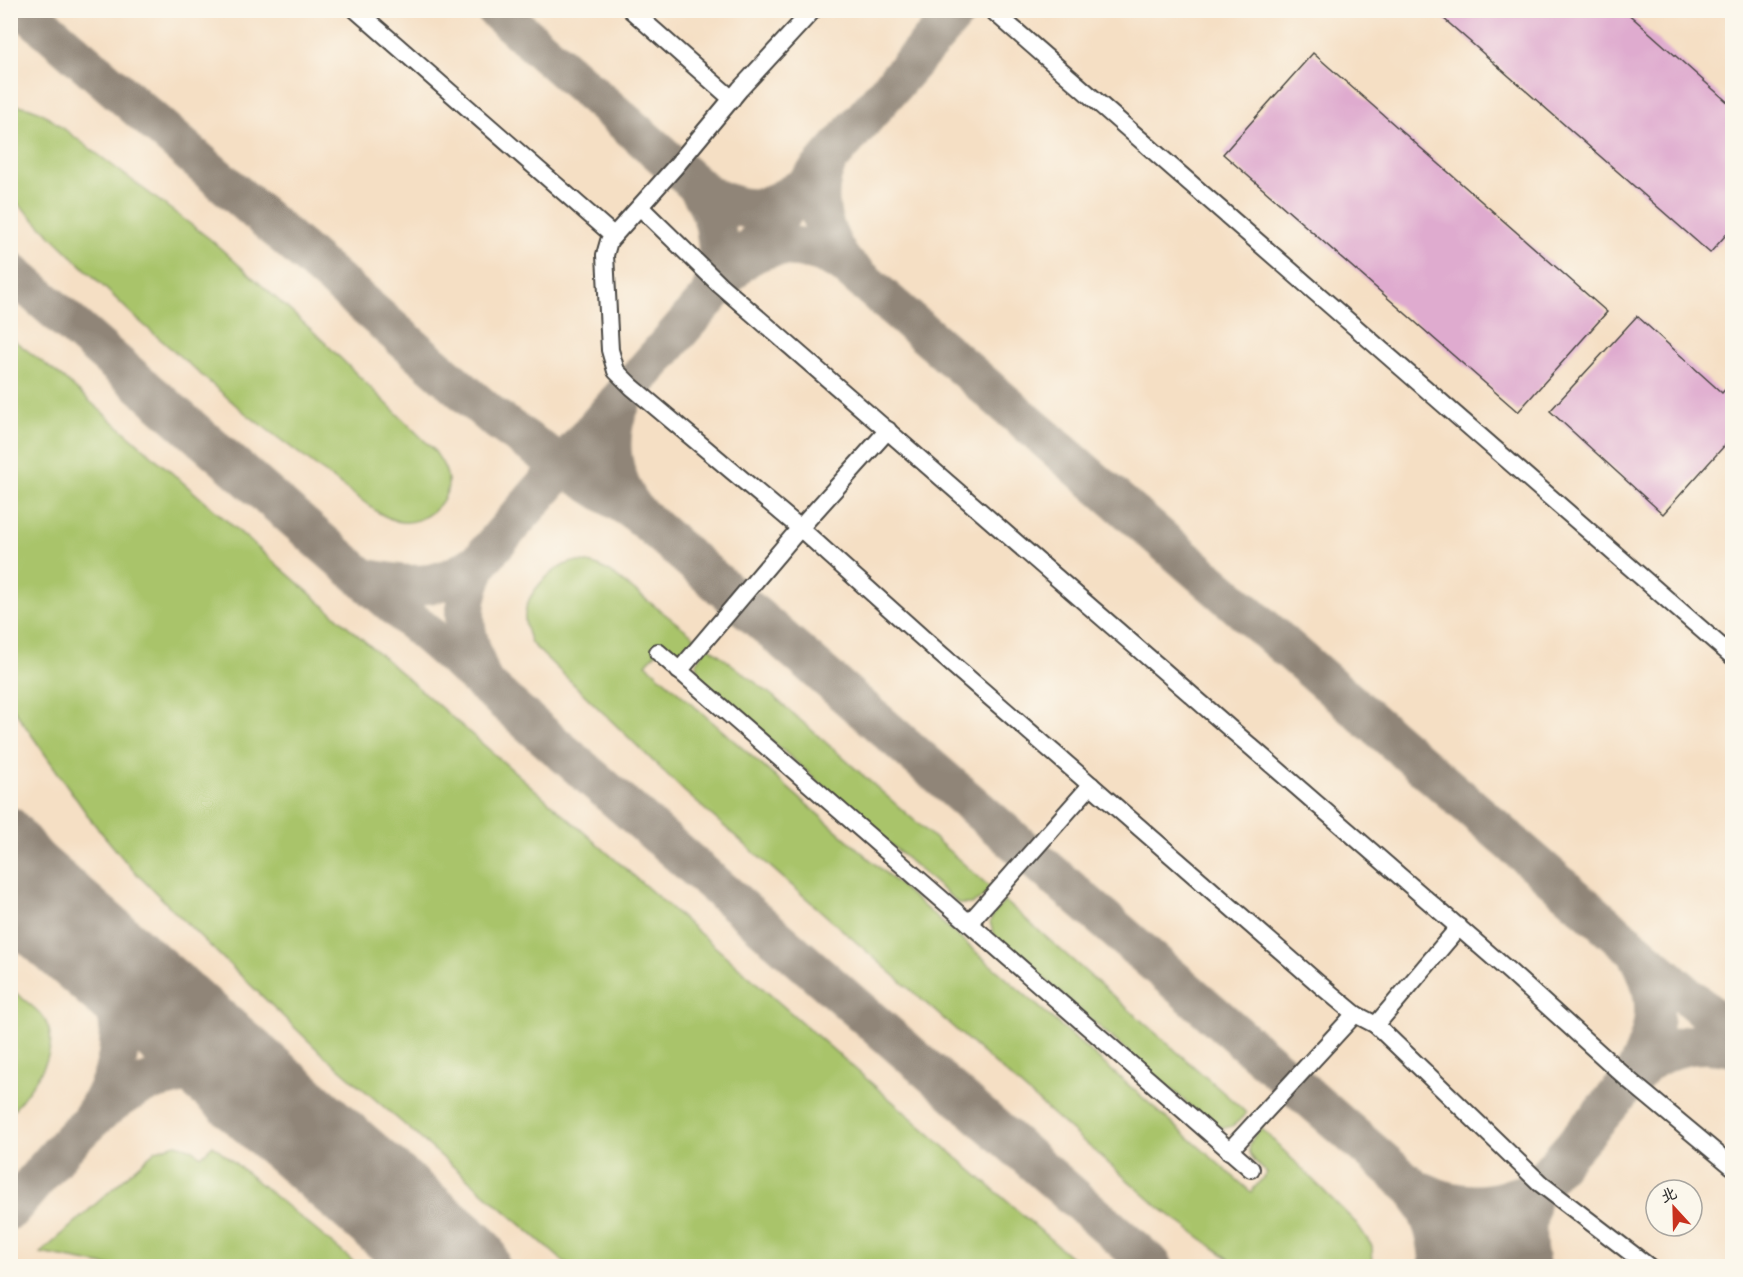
<svg xmlns="http://www.w3.org/2000/svg" width="1743" height="1277" font-family="'Shantell Sans','LXGW WenKai TC',sans-serif">
  <rect width="100%" height="100%" fill="#fbf7ec"/>
  <filter id="ink" filterUnits="userSpaceOnUse"><feTurbulence type="fractalNoise" baseFrequency=".0167" numOctaves="2"/><feDisplacementMap in="SourceGraphic" scale="12" xChannelSelector="R" yChannelSelector="G"/><feConvolveMatrix kernelMatrix="1 2 1 2 8 2 1 2 1" color-interpolation-filters="sRGB"/></filter>
  <filter id="wash" filterUnits="userSpaceOnUse"><feTurbulence type="fractalNoise" baseFrequency=".008" numOctaves="4" result="noise"/><feDisplacementMap in="SourceGraphic" scale="24" xChannelSelector="R" yChannelSelector="G"/><feGaussianBlur stdDeviation="1.35" result="paint"/><feColorMatrix in="noise" values="0 0 0 0 0 0 0 0 0 0 0 0 0 0 0 0 0 1.4 0 .05"/><feComposite in="paint" operator="in"/></filter>
  <g filter="url(#wash)">
    <rect width="100%" height="100%" fill="#f5dfc4"/>
    <g fill="#a9c46a" stroke="#6a784a" stroke-width="1.5">
      <path d="M11,105C25,105 35,108 47,116L210,239L315,333L433,449C440,459 448,470 448,483C448,504 423,524 402,522C393,521 384,516 376,511L245,413L137,319L11,197Z"/>
      <polygon points="11,338 62,377 1081,1266 569,1266 320,1052 175,912 130,867 91,820 19,717 10,703"/>
      <path d="M573,562C587,561 597,565 610,572L695,637L684,650L676,653L667,650L662,646L646,664L1251,1192L1267,1173C1249,1157 1241,1148 1261,1128L1357,1224L1372,1246L1373,1266H1239L1156,1205L685,792L531,643C528,634 524,625 525,615C526,593 552,567 573,562Z"/>
      <path d="M708,646L773,696L991,888C981,899 974,908 958,903L704,682L698,673L697,661Z"/>
      <path d="M1005,901L1241,1108L1246,1113C1236,1125 1228,1132 1212,1125L994,935L990,922L994,913Z"/>
      <path d="M11,989C21,998 34,1006 42,1016C68,1050 29,1088 11,1114Z"/>
      <polygon points="176,1144 192,1149 201,1156 213,1145 359,1266 109,1266 41,1253 156,1150"/>
    </g>
    <g fill="none" stroke-linecap="round" stroke-linejoin="round">
      <g stroke="#908578" stroke-width="40">
        <polyline points="25,10 493,417 563,466 636,512 1503,1266"/>
        <path d="M496,10L708,195C746,214 763,213 800,189"/>
        <path d="M828,160C810,196 822,232 843,263"/>
        <path d="M698,187C720,220 724,261 709,298"/>
        <path d="M733,270C762,236 808,243 843,263L1732,1034"/>
        <polyline points="10,271 1153,1266"/>
        <path d="M622,400C603,438 611,480 636,512"/>
        <path d="M480,561C456,608 464,634 482,680"/>
        <path d="M363,578C411,587 438,592 480,561L958,10"/>
        <polyline points="10,827 100,935 151,989 262,1096"/>
        <polyline points="10,912 105,971"/>
        <path d="M86,941C126,1002 133,1057 91,1119"/>
        <path d="M1633,1077C1657,1032 1664,997 1636,951"/>
        <path d="M1423,1192C1449,1205 1478,1208 1506,1200C1515,1197 1523,1194 1533,1192C1525,1217 1524,1241 1530,1266"/>
        <path d="M1419,1197C1433,1219 1439,1241 1439,1266"/>
        <path d="M10,1210C76,1136 138,1036 252,1090"/>
        <polyline points="410,1224 452,1266"/>
        <path d="M1469,1266L1645,1064C1671,1045 1701,1040 1732,1047"/>
      </g>
      <polyline stroke="#908578" stroke-width="102" points="10,877 458,1266"/>
    </g>
    <g id="blocks">
      <g fill="#dfabcf">
        <polygon points="1434,10 1624,10 1732,106 1732,228 1710,253"/>
        <polygon points="1313,53 1607,312 1518,412 1223,154"/>
        <polygon points="1637,316 1722,393 1732,382 1732,452 1725,445 1663,514 1550,411"/>
      </g>
    </g>
  </g>
  <g filter="url(#ink)">
    <use href="#blocks" fill-opacity="0" stroke="#494642" stroke-width="1.5"/>
    <g fill="none" stroke-linecap="round" stroke-linejoin="round">
      <g stroke="#494642" stroke-width="20">
        <g id="minor">
          <polyline points="356,10 613,235"/>
          <polyline points="631,10 732,99"/>
          <polyline points="813,10 740,89 675,167 609,241 605,255 610,350 616,371 632,387 800,528 937,651 1319,984 1355,1014 1376,1025 1541,1184 1648,1266"/>
          <polyline points="992,10 1732,656"/>
          <polyline points="640,207 720,285 1510,972 1630,1081 1732,1166"/>
          <polyline points="658,652 1251,1169"/>
          <polyline points="679,671 800,528 888,430"/>
          <polyline points="969,923 1091,785"/>
          <polyline points="1376,1025 1459,927"/>
          <polyline points="1229,1151 1355,1014"/>
        </g>
      </g>
      <use href="#minor" stroke="#fff" stroke-width="16"/>
    </g>
  </g>
  <rect width="1743" height="1277" fill="none" stroke="#fbf7ec" stroke-width="36"/>
  <g transform="translate(1674 1208) rotate(338)"><circle r="28" fill="#fbf7ec" stroke="#a8a59f" stroke-width="1.5"/>
  <path d="M0-4.5L10 22L0 15L-10 22Z" fill="#c8321e"/>
  <text y="-9" font-size="16" font-weight="bold" text-anchor="middle" fill="#2b2b2b">北</text>
  </g>
</svg>
